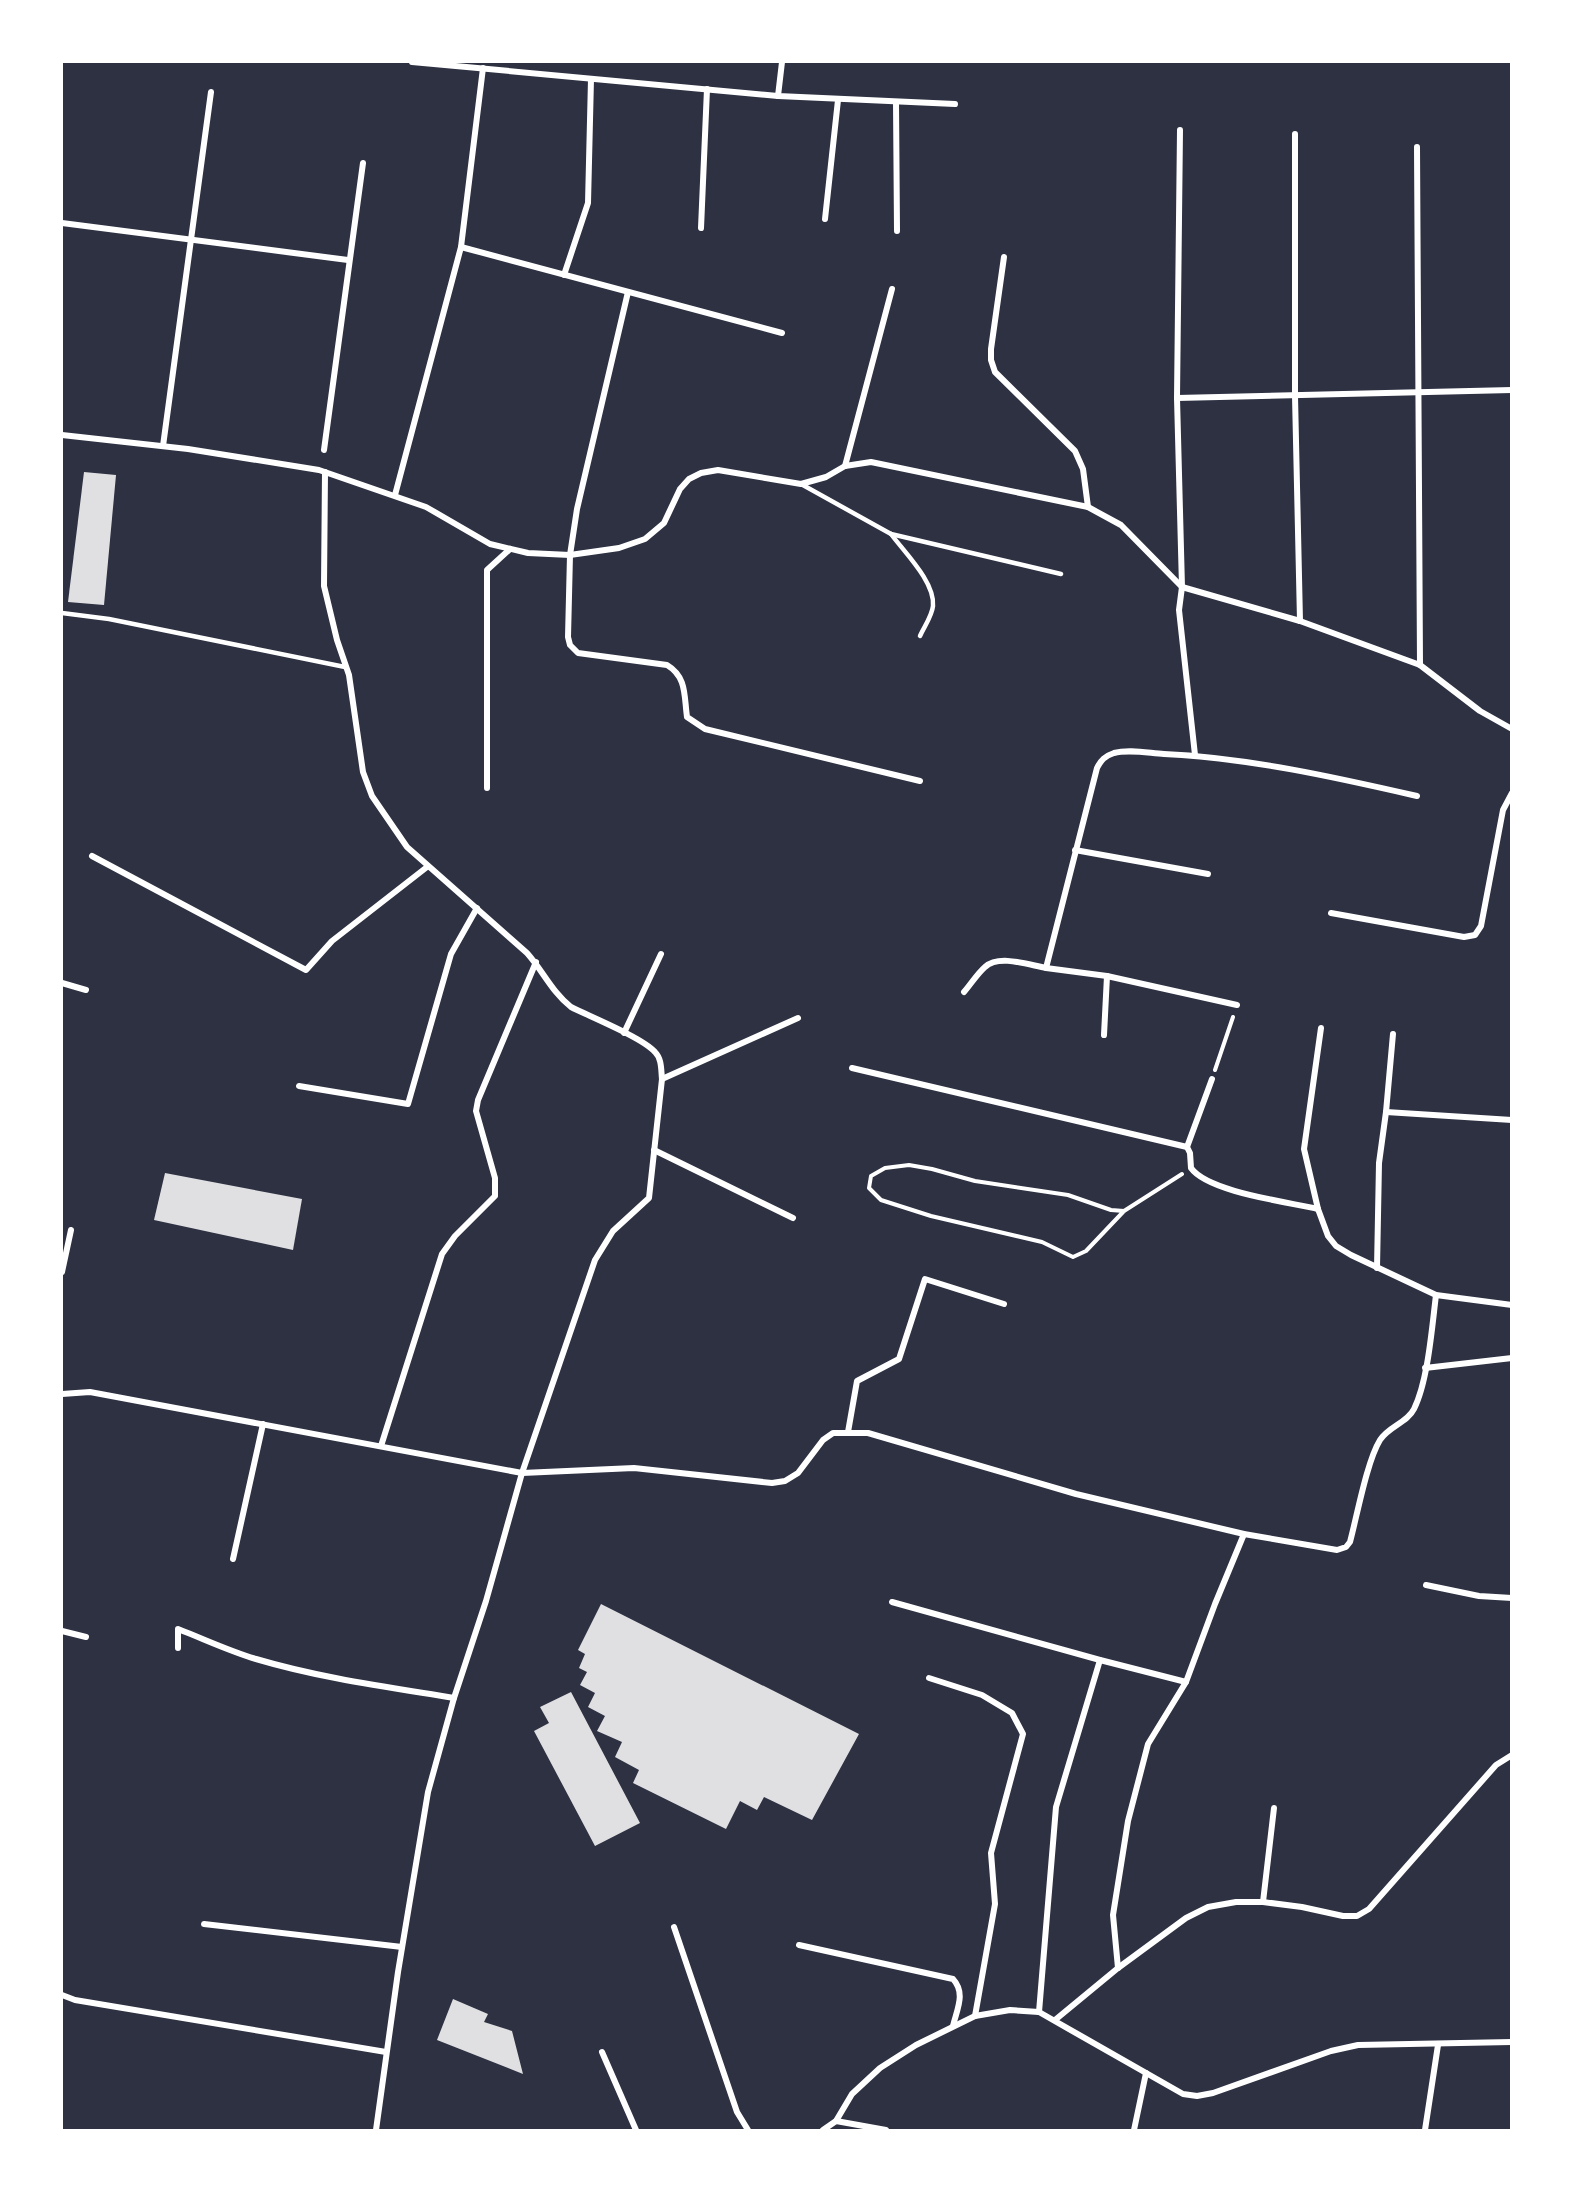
<svg xmlns="http://www.w3.org/2000/svg" width="1573" height="2192" font-family="Jost,sans-serif">
  <rect width="100%" height="100%" fill="#2d3142"/>
  <g fill="#e0e0e3">
    <polygon points="84,472 116,475 104,605 68,602"/>
    <polygon points="165,1173 302,1199 293,1250 154,1220"/>
    <polygon points="601,1604 859,1734 812,1820 764,1797 757,1810 740,1801 726,1829 633,1783 639,1770 615,1757 622,1742 597,1731 605,1716 588,1707 595,1693 580,1685 587,1672 579,1668 585,1654 578,1650"/>
    <polygon points="571,1692 640,1823 595,1846 534,1731 549,1723 540,1707"/>
    <polygon points="453,1999 488,2014 484,2022 512,2031 523,2074 437,2040"/>
  </g>
  <g fill="none" stroke-linecap="round" stroke-linejoin="round">
    <g stroke="#fff" stroke-width="4">
      <polyline points="1215,1070 1233,1017"/>
      <polyline points="1124,1211 1111,1210 1068,1195 975,1181 932,1169 909,1165 885,1168 871,1176 869,1188 881,1200 931,1216 1042,1242 1073,1257 1086,1251 1124,1211 1182,1174"/>
    </g>
    <g stroke="#fff" stroke-width="4.5">
      <polyline points="801,484 891,534 1061,574"/>
      <path d="M891,534C905,553 935,582 933,606C932,616 924,627 920,636"/>
      <polyline points="62,613 109,619 345,667"/>
    </g>
    <g stroke="#fff" stroke-width="6">
      <polyline points="412,62 778,96 955,104"/>
      <polyline points="778,96 782,62"/>
      <polyline points="896,102 897,231"/>
      <polyline points="1180,130 1177,398 1182,587 1179,610 1195,755"/>
      <polyline points="1295,134 1295,396 1300,621"/>
      <polyline points="1417,147 1420,665"/>
      <polyline points="825,219 838,100"/>
      <polyline points="62,223 348,260"/>
      <polyline points="701,228 707,89"/>
      <polyline points="461,247 782,333"/>
      <polyline points="1004,257 991,349 991,360 995,372 1075,451 1083,469 1088,507"/>
      <polyline points="564,275 588,203 591,79"/>
      <path d="M628,292L577,509L570,555L568,637L570,645L578,653L667,665C687,677 684,696 687,717L705,729L920,781"/>
      <polyline points="1177,398 1512,390"/>
      <polyline points="62,435 188,449 319,470 426,507 490,544 528,553 570,555 619,548 645,539 664,523 680,489 689,479 701,473 718,470 801,484 826,477 845,466 871,462 1088,507 1121,525 1182,587 1300,621 1420,665 1480,711 1512,729"/>
      <polyline points="163,446 211,92"/>
      <polyline points="324,450 363,163"/>
      <polyline points="845,466 892,289"/>
      <path d="M325,472L324,586L337,640L349,675L363,772L372,796L407,847L527,953C543,971 552,992 571,1007C591,1017 643,1038 655,1052C662,1059 661,1070 662,1079L649,1198L613,1231L595,1260L522,1473L486,1601L454,1698L428,1792L398,1972L376,2130"/>
      <polyline points="395,495 461,247 483,68"/>
      <polyline points="487,788 487,570 510,549"/>
      <polyline points="1075,850 1208,874"/>
      <polyline points="92,856 306,970 332,941 427,867"/>
      <polyline points="1331,913 1464,937 1475,935 1481,926 1503,810 1512,793"/>
      <polyline points="62,983 86,990"/>
      <path d="M964,992C971,984 977,974 985,967C999,954 1029,965 1046,968"/>
      <path d="M1237,1005L1107,976L1046,968L1097,768C1101,760 1105,756 1114,753C1129,749 1148,753 1164,754C1249,758 1334,777 1417,796"/>
      <polyline points="1321,1028 1304,1149 1318,1209 1328,1236 1336,1246 1351,1255 1436,1295 1512,1305"/>
      <polyline points="624,1033 661,954"/>
      <polyline points="1104,1035 1107,976"/>
      <path d="M852,1068L1187,1147L1190,1153L1191,1168C1208,1192 1288,1202 1318,1209"/>
      <polyline points="662,1079 798,1018"/>
      <polyline points="299,1086 408,1104 451,954 477,908"/>
      <polyline points="1386,1112 1512,1120"/>
      <polyline points="1187,1147 1212,1079"/>
      <polyline points="654,1150 793,1218"/>
      <polyline points="1377,1268 1379,1163 1386,1112 1393,1034"/>
      <polyline points="62,1272 71,1230"/>
      <polyline points="1425,1368 1512,1358"/>
      <path d="M62,1394L90,1392L522,1473L634,1468L772,1483L785,1481L798,1473L823,1440L833,1433H868L1076,1494L1244,1534L1337,1550L1346,1547L1350,1542C1357,1516 1367,1461 1380,1440C1389,1426 1407,1423 1414,1409C1428,1381 1432,1327 1436,1295"/>
      <polyline points="848,1432 857,1381 899,1359 925,1279 1004,1304"/>
      <polyline points="381,1446 442,1254 455,1236 495,1196 495,1178 476,1111 478,1100 536,962"/>
      <polyline points="233,1559 263,1424"/>
      <polyline points="1426,1585 1479,1596 1512,1598"/>
      <polyline points="892,1602 1100,1660 1186,1682"/>
      <polyline points="62,1631 86,1637"/>
      <path d="M178,1648V1629C204,1639 229,1651 256,1659C320,1678 387,1687 454,1698"/>
      <polyline points="929,1678 982,1695 1012,1713 1023,1734 991,1853 995,1904 975,2016"/>
      <polyline points="1263,1902 1274,1808"/>
      <polyline points="204,1924 402,1947"/>
      <polyline points="674,1927 737,2112 748,2130"/>
      <path d="M799,1945L953,1979C966,1993 957,2009 953,2026"/>
      <polyline points="1118,1968 1113,1915 1128,1821 1148,1744 1186,1682 1215,1604 1244,1534"/>
      <polyline points="62,1995 75,2000 386,2052"/>
      <polyline points="1039,2012 1056,1807 1100,1660"/>
      <polyline points="1055,2020 1118,1968 1186,1918 1208,1907 1236,1902 1263,1902 1302,1907 1343,1916 1357,1916 1369,1909 1496,1765 1512,1755"/>
      <polyline points="602,2052 636,2130"/>
      <polyline points="836,2121 886,2130"/>
      <polyline points="823,2130 836,2121 852,2094 880,2068 916,2045 975,2016 1010,2010 1039,2012 1183,2094 1197,2096 1213,2093 1331,2051 1358,2045 1512,2042"/>
      <polyline points="1134,2130 1146,2073"/>
      <polyline points="1425,2130 1438,2045"/>
    </g>
  </g>
  <rect width="1573" height="2192" fill="none" stroke="#ffffff" stroke-width="126"/>
</svg>
